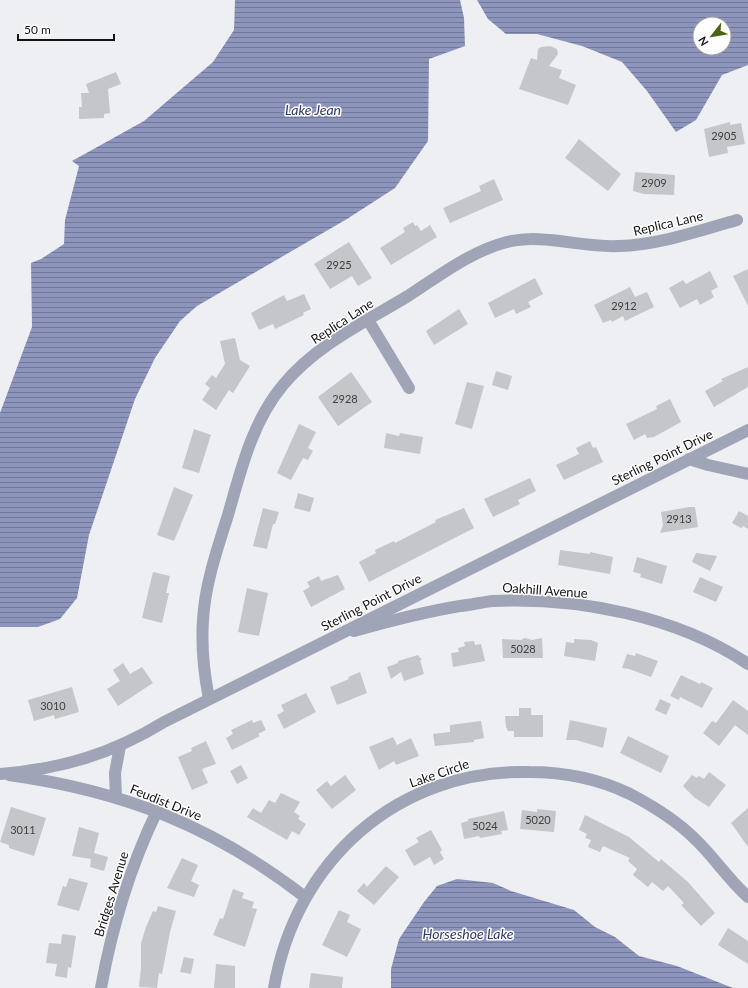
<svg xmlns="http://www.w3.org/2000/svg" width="748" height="988" font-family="Lato,sans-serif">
  <defs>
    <pattern id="water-rules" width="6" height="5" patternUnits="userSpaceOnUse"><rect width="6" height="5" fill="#8d95bd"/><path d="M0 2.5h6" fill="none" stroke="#727898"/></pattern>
  </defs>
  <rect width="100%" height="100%" fill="#eeeff3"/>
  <g fill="url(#water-rules)" fill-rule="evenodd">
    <polygon points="235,0 460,0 464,18 465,46 429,59 428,141 395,188 347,219 197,306 180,321 155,358 135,399 89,535 77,598 60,619 38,627 0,627 0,413 32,327 31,263 41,259 64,244 65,220 79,166 72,161 144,121 213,62 234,30"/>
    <path d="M477,0H748V65L722,75L696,120L676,132L647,91L622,62L582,46L537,34H506L488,19ZM700,24H724V48H700Z"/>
    <polygon points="457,879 493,883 511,891 574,910 595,927 615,937 639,956 677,966 733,988 391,988 391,969 399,939 424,902 437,886"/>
  </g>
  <g fill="#c5c6c9">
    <polygon points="550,46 557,49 558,54 549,66 562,70 559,78 576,85 568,105 519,89 531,58 537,60 538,49 541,47"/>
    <polygon points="116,72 121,84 108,89 110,113 104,114 104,118 79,119 79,107 82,107 81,93 89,93 86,84"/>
    <polygon points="730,122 730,125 741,123 745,144 727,147 728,153 709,157 704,129"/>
    <polygon points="579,139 621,174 608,191 565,158"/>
    <polygon points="635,172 675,175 674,195 644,194 633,191"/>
    <polygon points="494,179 503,200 450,223 443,208 481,191 479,186"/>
    <polygon points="413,222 415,226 417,225 421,231 430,225 437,237 391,265 380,248 405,232 403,228"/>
    <polygon points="349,242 372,278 358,286 352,276 330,289 314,264"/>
    <polygon points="748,269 748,306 733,276"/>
    <polygon points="710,271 718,287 711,291 714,297 700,305 697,299 680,308 669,288 683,280 686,284"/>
    <polygon points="535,278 543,294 528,302 531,307 516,314 514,309 495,318 488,303"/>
    <polygon points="630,287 635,297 647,292 654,307 625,321 623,316 612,322 611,320 603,323 594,305"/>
    <polygon points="304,294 311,309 303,313 304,315 275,329 273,324 259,330 251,313 284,295 287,301"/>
    <polygon points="459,309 468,324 434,345 426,331"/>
    <polygon points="235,338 240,360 250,366 233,393 229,390 216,410 202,400 210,388 205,384 212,375 216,378 225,364 220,341"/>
    <polygon points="748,367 748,387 714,407 705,391 723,381 721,379"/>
    <polygon points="496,371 512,376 508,390 492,385"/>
    <polygon points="351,372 372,402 338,426 318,397"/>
    <polygon points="467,382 484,386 472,429 455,424"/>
    <polygon points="670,399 681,422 654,437 647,438 645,434 634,440 626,424 657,409 656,406"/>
    <polygon points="299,424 316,432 308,448 313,451 308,460 303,458 291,480 277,473"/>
    <polygon points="194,429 211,435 199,473 182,468"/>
    <polygon points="386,433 399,436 400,433 423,437 420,454 384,448"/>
    <polygon points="590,441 593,448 596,447 603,462 564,480 556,465 579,454 576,448"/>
    <polygon points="530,478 536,491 518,500 520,504 493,517 484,499"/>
    <polygon points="174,487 193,495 174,541 157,535"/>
    <polygon points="298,493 314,498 310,512 294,508"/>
    <polygon points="689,507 695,507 698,527 660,533 663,525 661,512"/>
    <polygon points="263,508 279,512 275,524 273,524 267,549 253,546"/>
    <polygon points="464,508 474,528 369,582 359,562 376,553 375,550 394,541 395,543 436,522 435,520"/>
    <polygon points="739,511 748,516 748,529 743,526 741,528 732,523"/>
    <polygon points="560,550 590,554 590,552 613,557 610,574 558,565"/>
    <polygon points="696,553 717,556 710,571 692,562"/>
    <polygon points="637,557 667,566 662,584 640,577 641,574 633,572"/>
    <polygon points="153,572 170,576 166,593 169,593 162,623 142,618"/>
    <polygon points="338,575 345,589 311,607 303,591 310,587 307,582 319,576 321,581"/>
    <polygon points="700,577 723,587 716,602 693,592"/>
    <polygon points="247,588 268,593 259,636 238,632"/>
    <polygon points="525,638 532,640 542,638 543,658 503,658 502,639 521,640"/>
    <polygon points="574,639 591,640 598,643 595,661 564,656 566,642 574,643"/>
    <polygon points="474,641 475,645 481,644 485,661 453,667 451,653 459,652 458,648 465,646 464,642"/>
    <polygon points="636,653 658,661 651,677 629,669 622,668 627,654 635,656"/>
    <polygon points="418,655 422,660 420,660 424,674 404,681 401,672 391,679 387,667 398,663 398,661"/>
    <polygon points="123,663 130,674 142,667 153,683 118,706 107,689 120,681 113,670"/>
    <polygon points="360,672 367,693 337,705 330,687 349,679 348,677"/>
    <polygon points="681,675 700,684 701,682 713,688 702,708 680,697 679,700 670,696"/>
    <polygon points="72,687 79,712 55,719 54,715 34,721 28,700"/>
    <polygon points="306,693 316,712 284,729 277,715 284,711 281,705"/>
    <polygon points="660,699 671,704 666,715 655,710"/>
    <polygon points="733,700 748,711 748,735 735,725 719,746 703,733 712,721 716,723"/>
    <polygon points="519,708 531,708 531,715 543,715 543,737 514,737 514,731 508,731 506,727 505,716 519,716"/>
    <polygon points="252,720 253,723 261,720 266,730 258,734 260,736 232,750 226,738 233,734 231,730"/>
    <polygon points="570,720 607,728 603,748 576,740 566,740"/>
    <polygon points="481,721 484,738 474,740 474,742 435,746 433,734 450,732 450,725"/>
    <polygon points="628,736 669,756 661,773 620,753"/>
    <polygon points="393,737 397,745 411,738 419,756 396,765 394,761 379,770 369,747"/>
    <polygon points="206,741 216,764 202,769 208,783 192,790 178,757 192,751 191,748"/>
    <polygon points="241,765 248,778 237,784 230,771"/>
    <polygon points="709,772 726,785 709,807 695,798 683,786 692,775 697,778 699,776 704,779"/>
    <polygon points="345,775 356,790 332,809 316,790 327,781 331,786"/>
    <polygon points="281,793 300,802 294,812 300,816 298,819 306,824 299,835 292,831 287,840 247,817 253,808 261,813 269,800 275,803"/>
    <polygon points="11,807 46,818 34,856 9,848 9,845 0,842"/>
    <polygon points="748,808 748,847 731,823"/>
    <polygon points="537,809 556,811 554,832 520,829 522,810 537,812"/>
    <polygon points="504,811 508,830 501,831 502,834 480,838 479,836 464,839 461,823 468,821 468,819"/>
    <polygon points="585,815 629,837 659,862 661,859 688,882 715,913 701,926 681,905 684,903 668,886 663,891 652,882 648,887 633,875 637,869 628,861 630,858 603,846 600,852 588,847 591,840 585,838 587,834 579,830"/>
    <polygon points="79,827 99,833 94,853 108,857 104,871 90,867 91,859 72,856"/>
    <polygon points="431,830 442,850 440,852 444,859 434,865 430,857 414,866 405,850 419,842 416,838"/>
    <polygon points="182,858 198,865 191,881 199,885 194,897 167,888"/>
    <polygon points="386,866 399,877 374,905 357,891 364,883 367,887"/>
    <polygon points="69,878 88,883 79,911 57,905 63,886 66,887"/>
    <polygon points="233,889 244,893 242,898 254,902 252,908 257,909 245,947 213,935 220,918 223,919"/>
    <polygon points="158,906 176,911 170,932 162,974 159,973 157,988 139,987 141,968 141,943 146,927 153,911 156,912"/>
    <polygon points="339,910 350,915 347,922 361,929 347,957 322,945"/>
    <polygon points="728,928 748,941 748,964 718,945"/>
    <polygon points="62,934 76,936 71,968 68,967 67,978 55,976 57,964 46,963 49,943 61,944"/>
    <polygon points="184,957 194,959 191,974 180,972"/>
    <polygon points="216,964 235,966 235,988 214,988"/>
    <polygon points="311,973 343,977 342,988 309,988"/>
  </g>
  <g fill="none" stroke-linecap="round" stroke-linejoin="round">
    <g stroke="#9fa4b6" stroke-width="12">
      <polyline points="368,320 409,388"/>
      <polyline points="689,459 708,465 748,474"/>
      <path d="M354,631C389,621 424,612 460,606C471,605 482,602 493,601C577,597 677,616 748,664"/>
      <path d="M209,699C204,673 201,647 203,620C205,584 217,550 228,515C241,470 252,422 283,385C316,345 365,322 408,296C439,276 471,251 507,242C544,233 581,248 619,246C659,245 698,231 737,220"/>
      <path d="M9,775C124,791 213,826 305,897"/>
      <path d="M101,988C112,927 130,867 157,811"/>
      <path d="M274,988C296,860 398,769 529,772C564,772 599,779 630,794C653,806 676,820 695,839C714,857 728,879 748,897"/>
    </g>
    <g stroke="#9fa4b6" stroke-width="12">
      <path d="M0,774C61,769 112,754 164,722L748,430"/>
      <polyline points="116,797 115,773 120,746"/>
    </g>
  </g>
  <g text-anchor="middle" stroke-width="3" stroke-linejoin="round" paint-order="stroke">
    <g font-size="11" fill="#404041">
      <text x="724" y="140">2905</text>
      <text x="654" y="187">2909</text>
      <text x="339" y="269">2925</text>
      <text x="624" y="310">2912</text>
      <text x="345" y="403">2928</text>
      <text x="679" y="523">2913</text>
      <text x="523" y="653">5028</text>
      <text x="53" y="710">3010</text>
      <text x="538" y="824">5020</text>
      <text x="485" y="830">5024</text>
      <text x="23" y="834">3011</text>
    </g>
    <g font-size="13" fill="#131314" stroke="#fff">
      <text transform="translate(668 223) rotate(-13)" y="5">Replica Lane</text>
      <text transform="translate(342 321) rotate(-33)" y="5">Replica Lane</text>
      <text transform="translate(662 457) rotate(-26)" y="5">Sterling Point Drive</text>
      <text transform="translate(545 590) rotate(4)" y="5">Oakhill Avenue</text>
      <text transform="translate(371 602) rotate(-27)" y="5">Sterling Point Drive</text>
      <text transform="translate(439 773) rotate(-19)" y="5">Lake Circle</text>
      <text transform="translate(166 802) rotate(22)" y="5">Feudist Drive</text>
      <text transform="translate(111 894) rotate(-73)" y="5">Bridges Avenue</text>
    </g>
    <g font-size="14" font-style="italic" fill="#32396e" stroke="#fff">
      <text x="313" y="115">Lake Jean</text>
      <text x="468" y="939">Horseshoe Lake</text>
    </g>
  </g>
  <g transform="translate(712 36) rotate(239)"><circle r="19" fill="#ffffff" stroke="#a1a1a1"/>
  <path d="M0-3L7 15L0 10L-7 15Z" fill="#4c6412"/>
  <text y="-6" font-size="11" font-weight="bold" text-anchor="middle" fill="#131314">N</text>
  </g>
  <path d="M18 34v6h96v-6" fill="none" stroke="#131314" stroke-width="2"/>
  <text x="24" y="34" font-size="12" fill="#131314" stroke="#ffffff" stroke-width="3" paint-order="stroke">50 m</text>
</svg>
